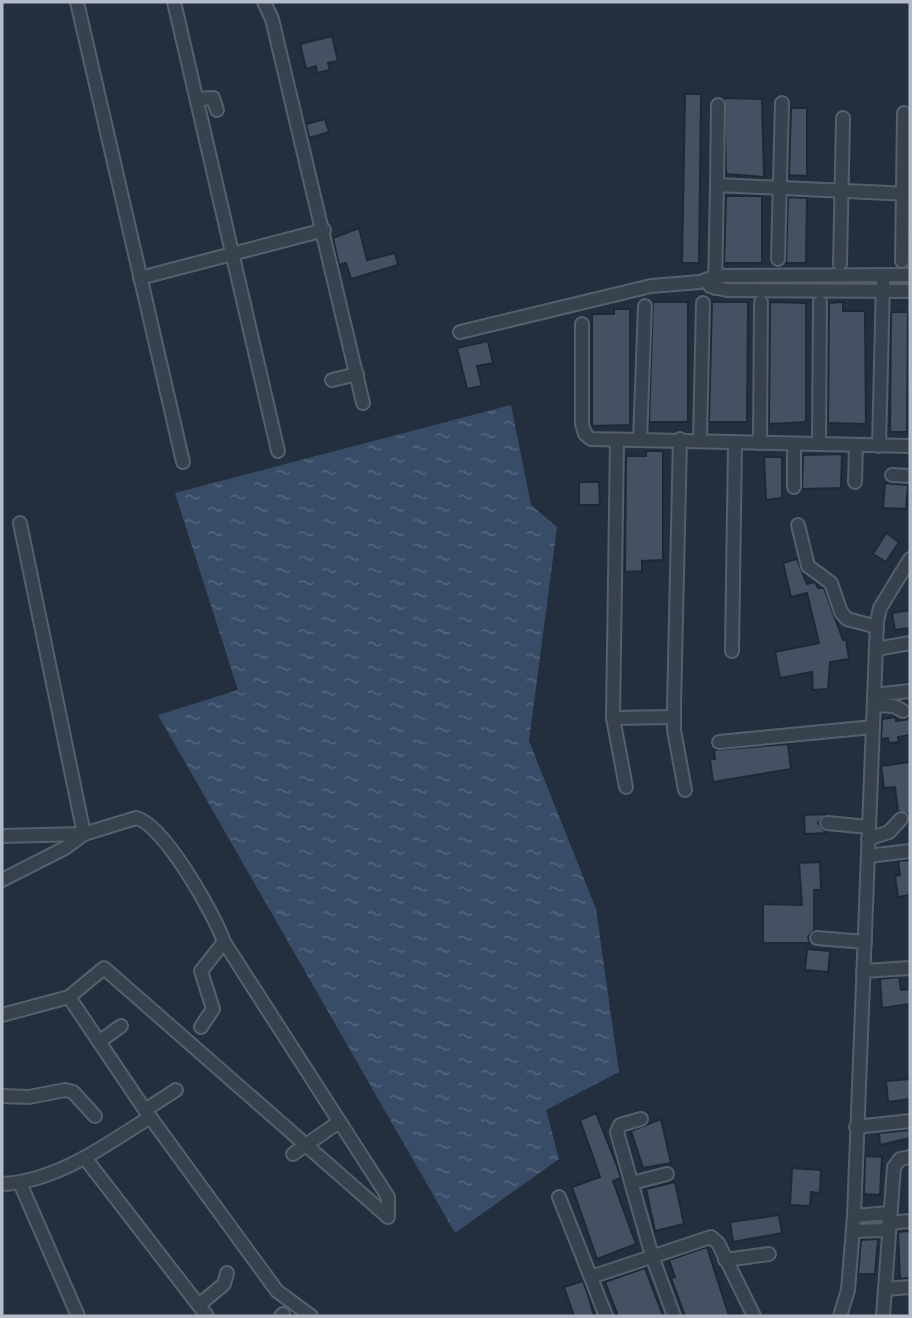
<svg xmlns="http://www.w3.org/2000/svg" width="912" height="1318" font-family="'Fira Sans Condensed',sans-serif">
  <defs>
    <pattern id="water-ripples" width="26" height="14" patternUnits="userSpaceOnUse" patternTransform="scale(1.75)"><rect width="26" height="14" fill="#394c67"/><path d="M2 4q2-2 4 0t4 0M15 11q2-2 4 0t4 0" fill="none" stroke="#53647b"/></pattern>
  </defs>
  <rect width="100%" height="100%" fill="#242f3e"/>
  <polygon fill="url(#water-ripples)" points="511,405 531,505 557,527 529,741 596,909 619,1072 546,1110 559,1159 455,1233 158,715 238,690 175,493"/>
  <g fill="#455162" stroke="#1f2835" stroke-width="2">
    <polygon points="332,36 338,61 328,63 330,70 317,73 316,66 306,69 300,44"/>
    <polygon points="685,94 701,94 699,263 682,263"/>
    <polygon points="724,98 762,99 764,177 726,174"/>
    <polygon points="791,108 807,108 807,176 789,175"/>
    <polygon points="325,119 329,132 309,138 306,124"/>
    <polygon points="726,196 762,196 762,263 724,263"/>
    <polygon points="788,197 807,198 806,263 786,263"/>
    <polygon points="359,228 367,260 395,253 398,265 351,279 346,263 339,265 333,238"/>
    <polygon points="653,302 688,302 688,422 649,422"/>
    <polygon points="712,302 748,302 747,422 709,422"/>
    <polygon points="770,302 806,303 806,422 769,424"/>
    <polygon points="843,302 843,311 865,311 866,424 828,423 829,303"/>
    <polygon points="614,309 630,309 630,425 592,426 592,314 614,314"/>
    <polygon points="891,312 908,312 907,432 890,432"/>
    <polygon points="488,341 493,363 477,366 482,386 467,389 457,348"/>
    <polygon points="646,451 663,451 663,560 642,561 642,571 625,572 626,456 646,456"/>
    <polygon points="842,454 841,488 802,489 803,455"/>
    <polygon points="764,457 782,457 782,498 766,500"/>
    <polygon points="579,482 599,482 600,505 579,505"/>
    <polygon points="885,483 908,485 906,509 883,508"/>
    <polygon points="886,533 899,542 886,562 873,554"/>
    <polygon points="797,559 807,584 815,582 818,588 824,588 843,640 846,639 849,659 830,662 828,689 813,690 812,672 780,678 775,652 819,643 807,593 791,597 783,563"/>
    <polygon points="910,610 910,628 895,630 892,613"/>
    <polygon points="896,717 896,721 910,719 910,735 898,737 899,742 889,743 888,738 881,739 882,719"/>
    <polygon points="788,744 791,769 713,782 710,759 715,759 714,750"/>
    <polygon points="910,762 910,814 908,815 898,811 895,787 884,788 881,766"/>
    <polygon points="826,814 818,823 826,833 805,834 804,815"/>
    <polygon points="910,860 910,895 898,897 895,876 900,875 898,861"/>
    <polygon points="820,862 821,890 814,890 814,930 808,937 810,943 763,943 763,904 802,905 799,863"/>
    <polygon points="807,949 830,951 828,972 805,970"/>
    <polygon points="899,977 901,990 910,989 910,1004 882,1008 880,979"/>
    <polygon points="910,1079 910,1099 888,1102 886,1081"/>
    <polygon points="596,1113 617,1166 621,1178 613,1181 636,1244 597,1259 572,1187 600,1177 580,1120"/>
    <polygon points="661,1119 671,1163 643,1168 631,1131"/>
    <polygon points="910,1130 910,1138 880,1145 879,1133"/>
    <polygon points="865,1156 882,1157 880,1195 864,1194"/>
    <polygon points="792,1168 821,1170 820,1193 811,1192 810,1206 790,1205"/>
    <polygon points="675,1182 684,1224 655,1231 646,1189"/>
    <polygon points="779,1215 782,1233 733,1242 730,1222"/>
    <polygon points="907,1231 910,1232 910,1278 900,1279 898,1232"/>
    <polygon points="878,1239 875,1274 858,1274 861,1240"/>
    <polygon points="707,1247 729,1316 685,1316 671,1278 675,1277 669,1260"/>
    <polygon points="645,1268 663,1316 618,1316 605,1282"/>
    <polygon points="583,1281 589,1298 594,1316 574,1316 564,1287"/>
  </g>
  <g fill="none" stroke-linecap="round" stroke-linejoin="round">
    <g stroke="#565f6c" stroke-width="16">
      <g id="minor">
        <polyline points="77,2 183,462"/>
        <polyline points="174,2 278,451"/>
        <polyline points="264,2 272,19 363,403"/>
        <polyline points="197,99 213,98 217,110"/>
        <polyline points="717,185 718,105"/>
        <polyline points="778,259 782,103"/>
        <polyline points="902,261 904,113"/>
        <polyline points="840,264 843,118"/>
        <polyline points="140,278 324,230"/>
        <polyline points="710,286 727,290 910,291"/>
        <polyline points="715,288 717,185 910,194"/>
        <polyline points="582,324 582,424 585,434 591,439 910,446"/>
        <polyline points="460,332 651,286 700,282 716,276 910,275"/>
        <polyline points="332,380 357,374"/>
        <polyline points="680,439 674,707 674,730 685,790"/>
        <polyline points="617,440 613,718 626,787"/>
        <polyline points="640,440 645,306"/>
        <polyline points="700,440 703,303"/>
        <polyline points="760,443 761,302"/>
        <polyline points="819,444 820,302"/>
        <polyline points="879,446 883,282"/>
        <polyline points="892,475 910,476"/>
        <polyline points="855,482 856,446"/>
        <polyline points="794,487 794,445"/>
        <polyline points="798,525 808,566 831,583 841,612 847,619 877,627"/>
        <polyline points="876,649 910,643"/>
        <polyline points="732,651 735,443"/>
        <polyline points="874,695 910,691"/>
        <polyline points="874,705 894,706 903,711"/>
        <polyline points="613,718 674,717"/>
        <polyline points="719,742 873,727"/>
        <polyline points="827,823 869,827"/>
        <path d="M2,836L84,834L136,818C163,823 215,915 224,942L388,1197V1217L104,968L69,997L2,1015"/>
        <polyline points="868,839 889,832 901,819"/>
        <polyline points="868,856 910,851"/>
        <polyline points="2,880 65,848 84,834 20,523"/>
        <polyline points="817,938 865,942"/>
        <polyline points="863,971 910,968"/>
        <polyline points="69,997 145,1110 277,1291 311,1316"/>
        <polyline points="201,1027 213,1009 201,971 224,942"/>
        <polyline points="99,1042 121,1026"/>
        <polyline points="2,1096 29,1097 65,1090 73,1092 95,1116"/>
        <polyline points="145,1110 176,1090"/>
        <polyline points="641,1119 620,1125 617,1132 652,1256 674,1316"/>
        <polyline points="856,1127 910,1121"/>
        <polyline points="293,1154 339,1122"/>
        <polyline points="85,1158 207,1316"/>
        <polyline points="20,1183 78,1316"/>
        <polyline points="632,1183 667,1174"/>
        <path d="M2,1184C56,1182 106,1145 150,1117"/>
        <polyline points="559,1197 606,1316"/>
        <polyline points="854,1216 889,1213"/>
        <polyline points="888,1223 910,1221"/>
        <polyline points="853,1231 887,1230"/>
        <polyline points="725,1260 769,1254"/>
        <polyline points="591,1277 711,1237 718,1243 754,1316"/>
        <polyline points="885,1289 910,1287"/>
        <polyline points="199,1305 224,1284 227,1273"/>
        <polyline points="281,1316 283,1314"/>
        <polyline points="840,1316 848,1290 854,1216 877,621 880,608 910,559"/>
        <polyline points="883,1316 894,1167 900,1159 910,1157"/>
      </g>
    </g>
    <use href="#minor" stroke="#38414e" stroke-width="12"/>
  </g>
  <rect width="912" height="1318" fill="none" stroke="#b4bcc9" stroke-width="7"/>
</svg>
